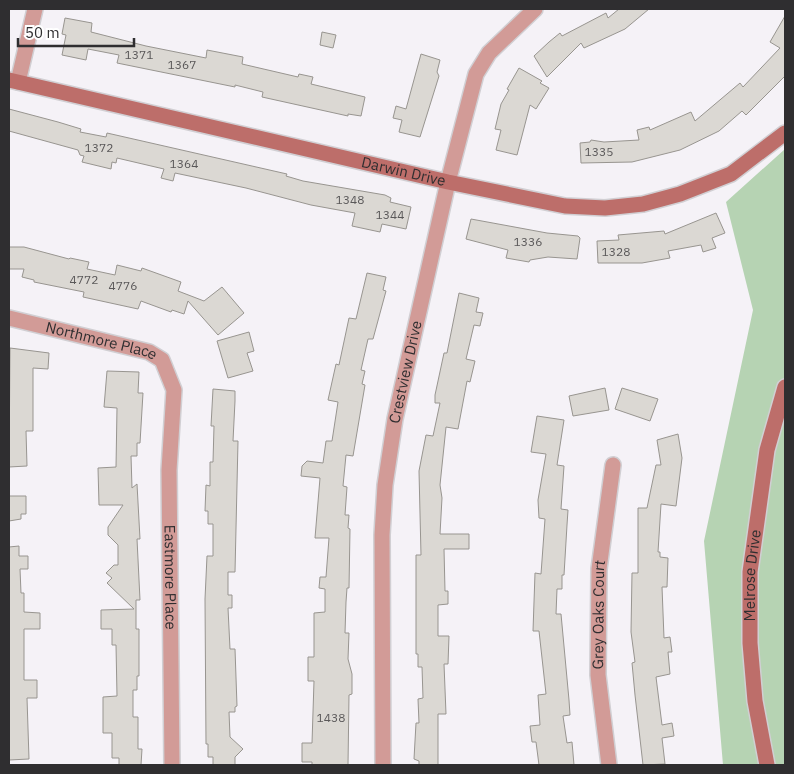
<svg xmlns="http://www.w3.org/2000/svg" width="794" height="774" font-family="'IBM Plex Sans',sans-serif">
  <rect width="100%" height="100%" fill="#f5f2f7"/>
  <polygon fill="#b6d3b3" points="785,149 785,765 723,765 704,541 753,310 726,202"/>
  <g fill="#dbd8d3" stroke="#989590">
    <polygon points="619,9 649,9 625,29 584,48 581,43 547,77 534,56 549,42 560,33 562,36 606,13 608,18"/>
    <polygon points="785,16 785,76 746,115 742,111 719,131 680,150 632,162 581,163 580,143 590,142 591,140 604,142 639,140 637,130 649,127 650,130 691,112 695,121 740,83 743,87 780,48 770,42"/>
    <polygon points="65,18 92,23 91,32 146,46 206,58 207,50 243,57 242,64 298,77 299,74 313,77 311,84 365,97 361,116 348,114 348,116 262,97 263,92 235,85 235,87 117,63 119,55 88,49 86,60 62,55 66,35 62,34"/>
    <polygon points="322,32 336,35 333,48 320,45"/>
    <polygon points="421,54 440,60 437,72 439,76 420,137 399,132 402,120 393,118 396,106 406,109"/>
    <polygon points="519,68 542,81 540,83 549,88 536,109 530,105 517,155 496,150 501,130 495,129 501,104 509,90 507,89"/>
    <polygon points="9,109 58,122 81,129 80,132 106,137 107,133 287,174 286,176 303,181 385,195 391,198 390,202 411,207 406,229 382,224 380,232 352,226 355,213 311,205 246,188 175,173 173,181 161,178 164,169 117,158 116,163 112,162 111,169 82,162 84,156 80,155 78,150 9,131"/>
    <polygon points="716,213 725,233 712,238 716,248 703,252 701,245 668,251 670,258 642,263 598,263 597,241 619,240 618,235 664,231 665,234"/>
    <polygon points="471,219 547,233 578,236 580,238 577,259 548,257 530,260 529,262 506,258 508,250 466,239"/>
    <polygon points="9,247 24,247 69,259 70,258 89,262 87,269 115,275 117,265 141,271 142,268 181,282 178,291 204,301 222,287 244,313 218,335 188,301 184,314 172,310 171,312 141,301 138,309 83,297 84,292 34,282 34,280 22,277 24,269 9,269"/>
    <polygon points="367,273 386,277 383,290 386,291 373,339 368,339 361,370 365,371 362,384 365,385 353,456 346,455 343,486 347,487 345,515 349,515 348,528 350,529 349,588 347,588 346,602 345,633 349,633 348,659 352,674 352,694 349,695 348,765 312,765 312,762 302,762 302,743 312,743 314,681 308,681 308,657 314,657 314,613 325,612 325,589 319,588 320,577 326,577 329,538 315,538 320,478 301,476 302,466 307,461 323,463 326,441 332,441 338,402 328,400 336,364 339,365 349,318 356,319"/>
    <polygon points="459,293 479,298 476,312 483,313 480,326 474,325 466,359 475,361 470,382 467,381 458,429 446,427 440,485 442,498 440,534 469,534 469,549 444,549 445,591 448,591 448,604 438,605 438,636 449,636 448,664 444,664 446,714 438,714 438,765 419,765 419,761 414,759 416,723 419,723 418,699 423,698 422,667 418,667 418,654 416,654 416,555 421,555 419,471 426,435 433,436 440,403 435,403 435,395 444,353 447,353"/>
    <polygon points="249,332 254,351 247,353 253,371 228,378 217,341"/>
    <polygon points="10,348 49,353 48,369 33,368 33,431 26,431 27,466 9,467"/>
    <polygon points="107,371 139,372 138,393 143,393 140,443 137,443 137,456 131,456 132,488 137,484 140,539 137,539 140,600 136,600 136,629 139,629 139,676 137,676 137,690 133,690 133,717 138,717 138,749 142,749 141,765 119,765 119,758 112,758 112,733 103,733 103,697 117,696 116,645 112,645 112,629 101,629 101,610 134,609 107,583 112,578 106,573 114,565 118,565 118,545 108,535 108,527 123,505 99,505 98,468 116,467 117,408 104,407"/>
    <polygon points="605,388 609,410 573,416 569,396"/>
    <polygon points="622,388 658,399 650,421 615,409"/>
    <polygon points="213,389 235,391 235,401 233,441 238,441 235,572 228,572 228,595 232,595 232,608 228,608 230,649 235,649 237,706 235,707 235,712 229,712 230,737 243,749 235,757 235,765 213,765 213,757 208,757 208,744 206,744 205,599 207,556 213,556 213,524 208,524 208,511 205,511 206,485 210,486 210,462 213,462 214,426 211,426"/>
    <polygon points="537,416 564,420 557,465 564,466 561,509 568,510 567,525 564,575 562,575 562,589 557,589 556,614 561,614 569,700 570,715 563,716 567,743 572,742 574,765 539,765 536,742 532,742 530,726 540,725 538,695 546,694 539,631 533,631 535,573 541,574 545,519 539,518 538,500 546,454 531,452"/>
    <polygon points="678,434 682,458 676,506 661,504 658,552 660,552 660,557 668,558 667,587 662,587 664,638 670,637 672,652 668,652 670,674 656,677 662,725 672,723 674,736 662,738 665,764 643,765 635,695 632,663 635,662 631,632 632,573 638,573 638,508 647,508 656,465 661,465 657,440"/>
    <polygon points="9,496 26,496 26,514 21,514 21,519 9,521"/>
    <polygon points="19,546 19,556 28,556 28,569 20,569 21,593 24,593 24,612 40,613 40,629 24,629 24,680 37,680 37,698 27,698 29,759 9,760 9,547"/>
  </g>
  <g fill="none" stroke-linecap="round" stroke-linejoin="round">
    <g stroke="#d1cfd3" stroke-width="18">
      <g id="street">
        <polyline points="18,82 35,9"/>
        <path id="s1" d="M9,318L149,352L162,360L174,390L169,470L172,765"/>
        <path id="s2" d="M383,765L382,535L385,485L395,419L448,182L476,74L489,53L535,9"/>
        <path id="s3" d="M609,765L598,675L599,569L613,465"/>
      </g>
    </g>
    <g stroke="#d1cfd3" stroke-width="18">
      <g id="secondary">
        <path id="s4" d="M9,80L448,182L565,206L605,208L643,204L680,194L731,174L785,133"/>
        <path id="s5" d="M767,765L755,701L750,643V572L767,450L785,387"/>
      </g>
    </g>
    <use href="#street" stroke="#d29b97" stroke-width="15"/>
    <use href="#secondary" stroke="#bd6e6a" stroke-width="15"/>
  </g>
  <g text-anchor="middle" stroke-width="4.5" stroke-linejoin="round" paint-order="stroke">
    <g font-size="12" fill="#5a5859">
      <text x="139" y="59">1371</text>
      <text x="182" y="69">1367</text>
      <text x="99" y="152">1372</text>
      <text x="599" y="156">1335</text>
      <text x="184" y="168">1364</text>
      <text x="350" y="204">1348</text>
      <text x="390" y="219">1344</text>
      <text x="528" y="246">1336</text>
      <text x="616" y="256">1328</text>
      <text x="84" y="284">4772</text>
      <text x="123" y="290">4776</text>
      <text x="331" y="722">1438</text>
    </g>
    <g font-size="15" fill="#2f2e30" stroke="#fff">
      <text dy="5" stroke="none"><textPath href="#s4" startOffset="405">Darwin Drive</textPath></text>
      <text dy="5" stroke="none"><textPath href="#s1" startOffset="95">Northmore Place</textPath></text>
      <text dy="5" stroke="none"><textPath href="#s2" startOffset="395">Crestview Drive</textPath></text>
      <text dy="5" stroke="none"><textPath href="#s5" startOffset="191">Melrose Drive</textPath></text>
      <text dy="5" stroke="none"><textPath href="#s1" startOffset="379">Eastmore Place</textPath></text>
      <text dy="5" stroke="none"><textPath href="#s3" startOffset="151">Grey Oaks Court</textPath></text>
    </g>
  </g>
  <rect width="794" height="774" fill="none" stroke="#2f2e30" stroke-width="20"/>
  <path d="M18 38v8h116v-8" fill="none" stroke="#2f2e30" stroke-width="2.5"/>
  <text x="25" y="38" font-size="15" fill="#2f2e30" stroke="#ffffff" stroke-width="4" paint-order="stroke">50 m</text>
</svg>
